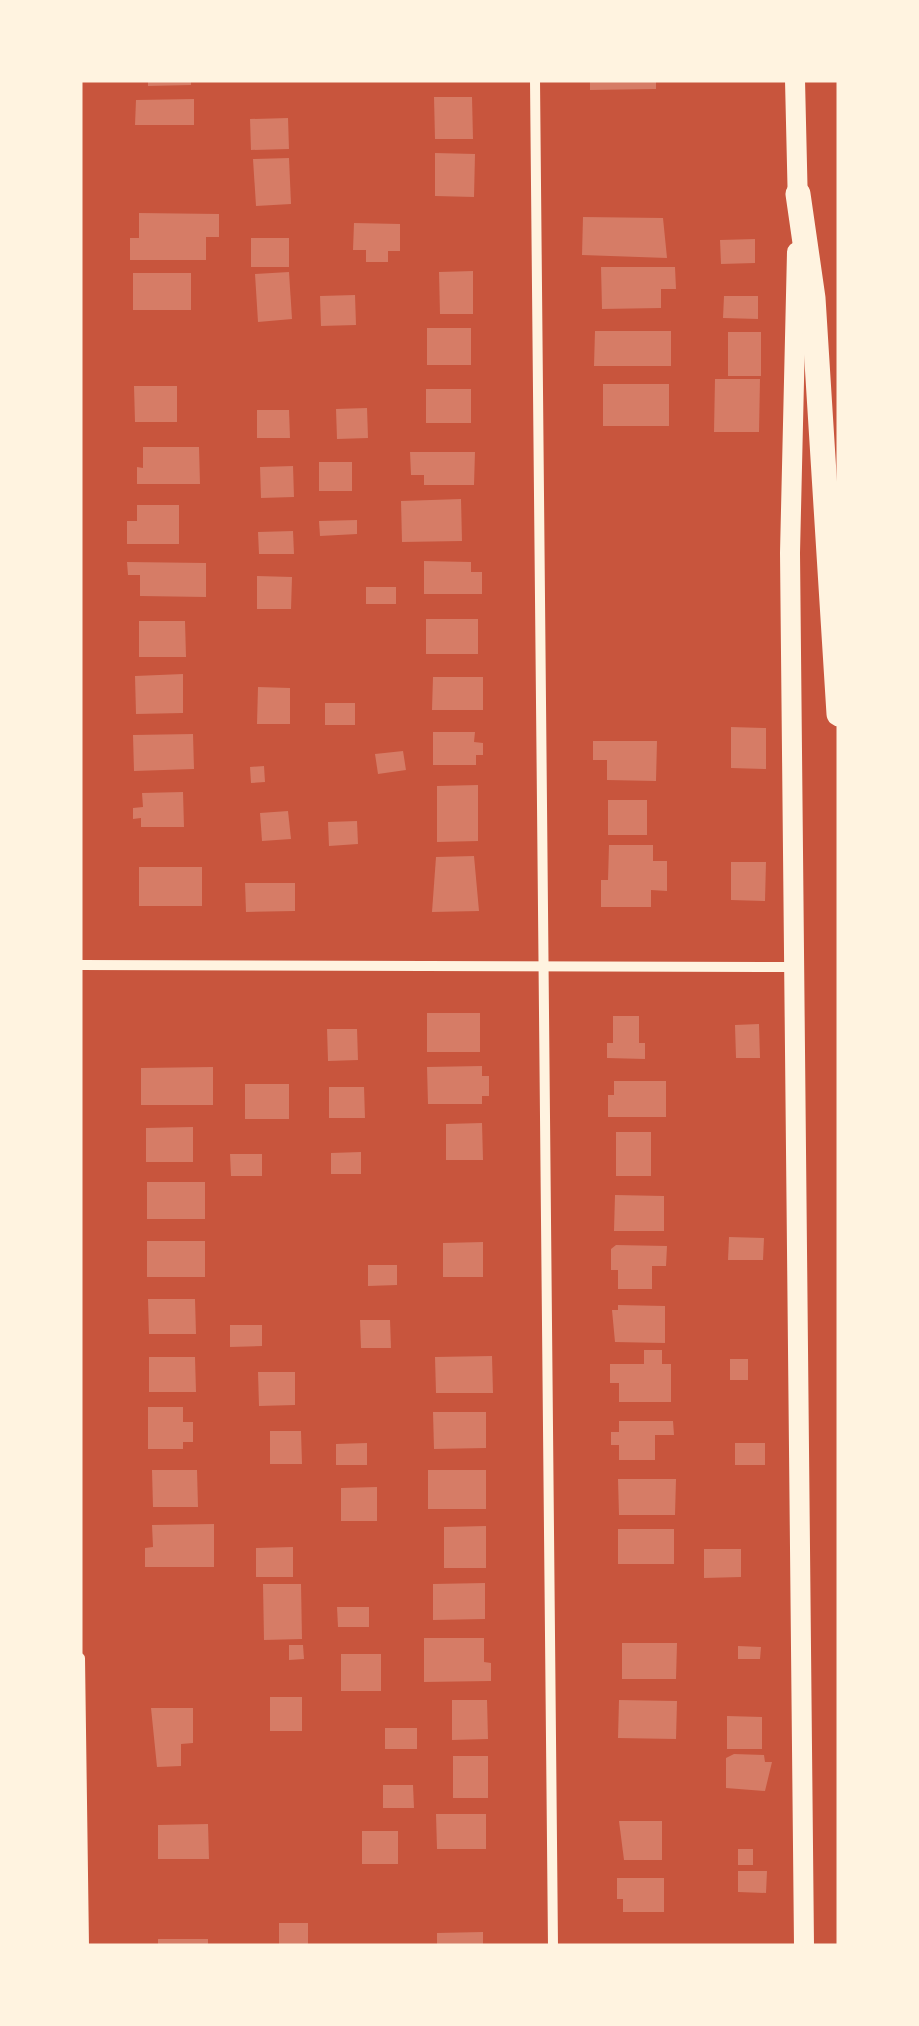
<svg xmlns="http://www.w3.org/2000/svg" width="919" height="2026" font-family="Signika,sans-serif">
  <rect width="100%" height="100%" fill="#c8553d"/>
  <g fill="#d67c66">
    <polygon points="148,80 191,80 191,85 148,86"/>
    <polygon points="590,80 656,80 656,89 590,90"/>
    <polygon points="434,97 472,97 473,139 435,139"/>
    <polygon points="194,99 194,125 135,125 136,100"/>
    <polygon points="288,118 289,149 251,150 250,119"/>
    <polygon points="435,153 475,154 474,197 435,196"/>
    <polygon points="289,158 291,204 256,206 253,159"/>
    <polygon points="139,213 219,214 219,237 206,237 206,260 130,260 130,238 139,238"/>
    <polygon points="583,217 663,218 667,258 582,255"/>
    <polygon points="354,223 400,224 400,251 388,251 388,262 366,262 366,250 353,250"/>
    <rect x="251" y="238" width="38" height="29"/>
    <polygon points="755,239 755,263 721,264 720,240"/>
    <polygon points="601,267 675,267 676,289 661,289 661,308 602,309"/>
    <polygon points="473,271 473,314 440,314 439,272"/>
    <polygon points="289,272 292,319 258,322 255,274"/>
    <rect x="133" y="273" width="58" height="37"/>
    <polygon points="355,295 356,325 321,326 320,296"/>
    <polygon points="724,296 758,296 758,319 723,318"/>
    <rect x="427" y="328" width="44" height="37"/>
    <polygon points="595,331 671,331 671,366 594,366"/>
    <rect x="728" y="332" width="33" height="44"/>
    <polygon points="715,379 760,379 759,432 714,432"/>
    <rect x="603" y="384" width="66" height="42"/>
    <polygon points="134,386 177,386 177,422 135,422"/>
    <rect x="426" y="389" width="45" height="34"/>
    <polygon points="367,408 368,438 337,439 336,409"/>
    <polygon points="257,410 289,410 290,438 257,438"/>
    <polygon points="143,447 199,447 200,484 137,484 137,467 143,468"/>
    <polygon points="410,452 475,452 474,485 424,485 424,475 411,475"/>
    <rect x="319" y="462" width="33" height="29"/>
    <polygon points="293,466 294,497 261,498 260,467"/>
    <polygon points="461,499 462,541 402,542 401,501"/>
    <polygon points="137,505 179,505 179,544 127,544 127,521 137,521"/>
    <polygon points="357,520 357,534 320,536 319,521"/>
    <polygon points="293,531 294,554 259,554 258,532"/>
    <polygon points="424,561 471,562 471,572 482,572 482,594 424,594"/>
    <polygon points="127,562 206,563 206,597 140,596 140,575 128,575"/>
    <polygon points="257,576 292,577 291,609 257,609"/>
    <rect x="366" y="587" width="30" height="17"/>
    <rect x="426" y="619" width="52" height="35"/>
    <polygon points="139,621 185,621 186,657 139,657"/>
    <polygon points="183,674 183,713 136,714 135,676"/>
    <polygon points="433,677 483,677 483,710 432,710"/>
    <polygon points="258,687 290,688 290,724 257,724"/>
    <rect x="325" y="703" width="30" height="22"/>
    <polygon points="731,727 766,728 766,769 731,768"/>
    <polygon points="433,732 475,732 474,742 483,743 483,755 476,755 476,765 433,765"/>
    <polygon points="193,734 194,769 134,771 133,735"/>
    <polygon points="593,741 657,741 656,781 607,780 607,760 593,760"/>
    <polygon points="403,751 406,770 378,774 375,754"/>
    <polygon points="264,766 265,782 251,783 250,767"/>
    <polygon points="478,785 478,841 437,842 437,786"/>
    <polygon points="183,792 184,827 141,827 141,818 133,819 133,808 143,807 142,793"/>
    <rect x="608" y="800" width="39" height="35"/>
    <polygon points="288,811 291,839 262,841 260,813"/>
    <polygon points="357,821 358,844 329,846 328,822"/>
    <polygon points="609,845 653,845 653,861 667,861 667,891 651,890 651,907 601,907 601,880 608,880"/>
    <polygon points="474,856 479,911 432,912 436,857"/>
    <polygon points="731,862 766,862 765,901 731,900"/>
    <rect x="139" y="867" width="63" height="39"/>
    <polygon points="245,883 295,883 295,911 246,912"/>
    <rect x="427" y="1013" width="53" height="39"/>
    <polygon points="613,1016 639,1016 639,1043 645,1043 645,1059 607,1058 607,1043 613,1043"/>
    <polygon points="759,1024 760,1058 736,1058 735,1025"/>
    <polygon points="327,1029 357,1029 358,1060 328,1061"/>
    <polygon points="482,1066 482,1076 489,1076 489,1096 482,1096 482,1104 428,1104 427,1067"/>
    <polygon points="213,1067 213,1105 141,1105 141,1068"/>
    <polygon points="614,1081 666,1081 666,1117 608,1117 608,1095 614,1095"/>
    <rect x="245" y="1084" width="44" height="35"/>
    <polygon points="329,1087 364,1087 365,1118 329,1118"/>
    <polygon points="482,1123 483,1160 446,1160 446,1124"/>
    <polygon points="193,1127 193,1162 146,1162 146,1128"/>
    <rect x="616" y="1132" width="35" height="44"/>
    <polygon points="361,1152 361,1174 331,1174 331,1153"/>
    <polygon points="230,1154 262,1154 262,1176 231,1176"/>
    <rect x="147" y="1182" width="58" height="37"/>
    <polygon points="615,1195 664,1196 664,1231 614,1231"/>
    <polygon points="729,1237 764,1238 763,1260 728,1260"/>
    <rect x="147" y="1241" width="58" height="36"/>
    <polygon points="483,1242 483,1277 443,1277 443,1243"/>
    <polygon points="616,1245 667,1246 666,1266 652,1266 652,1289 618,1289 618,1270 611,1270 611,1249"/>
    <polygon points="368,1265 397,1265 397,1285 368,1286"/>
    <polygon points="148,1299 195,1299 196,1334 149,1334"/>
    <polygon points="618,1305 665,1306 665,1343 615,1342 612,1310 618,1310"/>
    <polygon points="360,1320 390,1320 391,1348 361,1348"/>
    <polygon points="230,1325 262,1325 262,1346 230,1347"/>
    <polygon points="644,1350 662,1350 662,1364 671,1364 671,1402 619,1402 619,1383 610,1383 610,1364 644,1364"/>
    <polygon points="492,1356 493,1393 436,1393 435,1357"/>
    <polygon points="149,1357 195,1357 196,1392 149,1392"/>
    <rect x="730" y="1359" width="18" height="21"/>
    <polygon points="258,1372 295,1372 295,1405 259,1406"/>
    <polygon points="148,1407 183,1407 183,1422 193,1422 193,1442 183,1442 183,1449 148,1449"/>
    <polygon points="433,1412 486,1412 486,1448 434,1449"/>
    <polygon points="619,1421 673,1421 674,1435 655,1435 655,1460 619,1460 619,1445 611,1445 611,1432 619,1432"/>
    <polygon points="270,1431 301,1431 302,1464 270,1464"/>
    <polygon points="367,1443 367,1465 336,1465 336,1444"/>
    <rect x="735" y="1443" width="30" height="22"/>
    <polygon points="152,1470 197,1470 198,1507 153,1507"/>
    <rect x="428" y="1470" width="58" height="39"/>
    <polygon points="618,1479 676,1479 675,1515 619,1515"/>
    <polygon points="377,1487 377,1521 341,1521 341,1488"/>
    <polygon points="214,1524 214,1567 145,1567 145,1548 153,1547 152,1525"/>
    <polygon points="486,1526 486,1568 444,1568 444,1527"/>
    <rect x="618" y="1529" width="56" height="35"/>
    <polygon points="293,1547 293,1577 256,1577 256,1548"/>
    <polygon points="704,1549 741,1549 741,1577 704,1578"/>
    <polygon points="485,1583 485,1619 433,1620 433,1584"/>
    <polygon points="263,1584 301,1584 302,1639 264,1640"/>
    <polygon points="337,1607 369,1607 369,1627 338,1627"/>
    <polygon points="424,1638 484,1638 484,1662 491,1663 491,1681 424,1682"/>
    <polygon points="622,1643 677,1643 676,1679 622,1679"/>
    <polygon points="289,1645 303,1645 304,1659 289,1660"/>
    <polygon points="738,1646 761,1647 760,1659 738,1659"/>
    <rect x="341" y="1654" width="40" height="37"/>
    <rect x="270" y="1697" width="32" height="34"/>
    <polygon points="452,1700 487,1700 488,1739 452,1740"/>
    <polygon points="619,1700 677,1701 676,1739 618,1738"/>
    <polygon points="151,1708 193,1708 193,1743 181,1744 181,1766 157,1767"/>
    <polygon points="727,1716 762,1717 762,1749 727,1749"/>
    <rect x="385" y="1728" width="32" height="21"/>
    <polygon points="734,1754 764,1755 765,1762 772,1762 765,1791 726,1788 726,1758"/>
    <rect x="453" y="1756" width="35" height="42"/>
    <polygon points="383,1785 413,1785 414,1808 383,1808"/>
    <polygon points="436,1814 486,1814 486,1849 437,1849"/>
    <polygon points="619,1821 662,1821 662,1860 624,1860"/>
    <polygon points="208,1824 209,1859 158,1859 158,1825"/>
    <rect x="362" y="1831" width="36" height="33"/>
    <rect x="738" y="1849" width="15" height="16"/>
    <polygon points="738,1871 767,1871 766,1893 738,1892"/>
    <polygon points="617,1878 664,1878 664,1912 623,1912 623,1899 617,1899"/>
    <rect x="279" y="1923" width="29" height="23"/>
    <polygon points="483,1932 483,1946 437,1946 437,1933"/>
    <rect x="158" y="1939" width="50" height="7"/>
  </g>
  <g fill="none" stroke-linecap="round" stroke-linejoin="round">
    <g stroke="#fff3e0" stroke-width="10">
      <polyline points="535,80 553,1946"/>
      <polyline points="80,965 793,967"/>
      <polyline points="80,1658 84,1946"/>
    </g>
    <g stroke="#fff3e0" stroke-width="20">
      <polyline points="795,80 798,208"/>
      <polyline points="797,252 790,553 804,1946"/>
    </g>
    <polyline stroke="#fff3e0" stroke-width="25" points="798,194 813,298 839,714"/>
  </g>
  <rect width="919" height="2026" fill="none" stroke="#fff3e0" stroke-width="165"/>
</svg>
